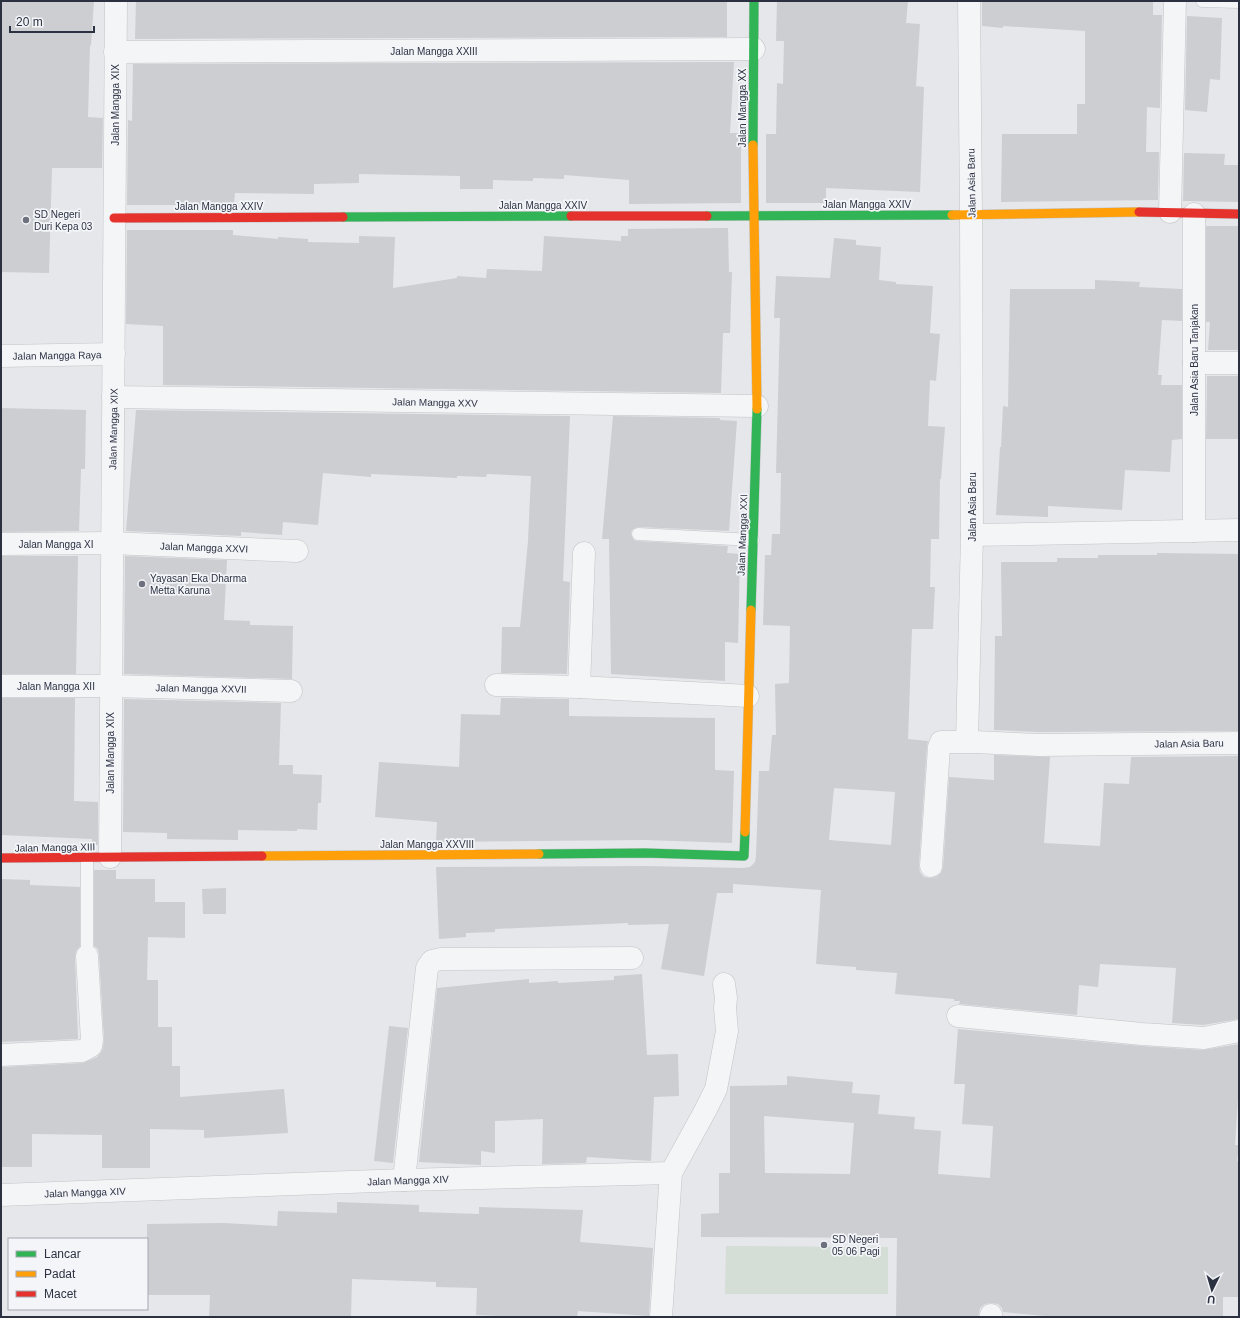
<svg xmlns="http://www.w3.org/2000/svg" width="1240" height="1318" font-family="Helvetica,sans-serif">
  <rect width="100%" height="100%" fill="#e5e7ea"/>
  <polygon fill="#d4ddd6" points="726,1246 888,1247 888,1294 725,1294"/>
  <g fill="#ccced2" fill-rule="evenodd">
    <polygon points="1,1 94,1 91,46 90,45 88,117 103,118 102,168 52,168 49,273 1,272"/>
    <polygon points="136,1 727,1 727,37 135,39"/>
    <polygon points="777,1 908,1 906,23 920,24 916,86 924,87 920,192 826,188 826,203 766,203 766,134 776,134 777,83 783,84 784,41 776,41"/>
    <polygon points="982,1 1153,1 1153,15 1162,15 1160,108 1147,107 1146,152 1159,152 1158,200 1001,202 1002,134 1077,134 1077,104 1085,104 1085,31 1003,26 1003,28 982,26"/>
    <polygon points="1187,16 1222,18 1220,80 1210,79 1207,112 1185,110"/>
    <polygon points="734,62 730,133 741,133 741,203 629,204 629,180 564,175 564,179 533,178 533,181 493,180 493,189 460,189 460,176 359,174 359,183 314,184 314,194 235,193 234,205 127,205 128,120 132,121 133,64"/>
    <polygon points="1184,153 1225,154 1224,165 1239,165 1239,202 1183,201"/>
    <polygon points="1206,226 1239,226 1239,350 1208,350 1210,322 1206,322"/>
    <polygon points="728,228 729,272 732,272 730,333 723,333 721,393 163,385 163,326 126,324 127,230 233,230 233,235 278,239 278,237 308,239 308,242 359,243 359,236 395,237 393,288 457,278 457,276 486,278 487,269 542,271 544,236 621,241 621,236 628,236 628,229"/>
    <path d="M834,238L856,240V245L881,247L879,280L896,282V284L933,286L930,333L940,334L936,381L930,380L928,426L945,427L941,479H940L939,539H931L930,587H935L933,629H912L908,739L928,741L927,746L919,865L920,872L924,877L931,878L936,877L941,873L943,867L949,777L994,780V755L1050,757L1044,843L1100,846L1104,783L1129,784L1131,757L1239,756V1019L1203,1025L1172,1023L1176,968L1100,964L1098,987L1079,985L1077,1015L959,1004L960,1001H954V999L895,994L897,973L856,970V967L816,964L821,890L733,884V893H717L704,976L661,969L669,924L628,925V923L495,929V932L466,933V937L439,939L436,867L645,866L744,868L750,867L755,862L756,856L759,771H769L772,735H776L775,684L789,683L790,626L763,625L765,555H771L772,534H780L781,473H776L780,318H774L776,276L830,278ZM834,788L895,792L891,845L829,840Z"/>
    <polygon points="1095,280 1140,282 1139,287 1182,289 1182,321 1162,320 1158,375 1162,375 1161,385 1182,385 1182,439 1172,440 1170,472 1125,470 1122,510 1048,506 1048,517 996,515 1000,447 1001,447 1003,406 1008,407 1010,289 1095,289"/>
    <polygon points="1207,376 1239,376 1239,439 1206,439"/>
    <polygon points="1,408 86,410 85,469 81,469 79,531 1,532"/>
    <polygon points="136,410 570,416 563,581 570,582 567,674 501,673 502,627 520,627 528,541 531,476 487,474 486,477 457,476 457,478 371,474 371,477 323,473 318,525 283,522 282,535 241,532 241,536 126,531"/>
    <polygon points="613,416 720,418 720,420 737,421 729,531 638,527 632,530 631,534 634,540 638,541 728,546 727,553 740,554 738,643 725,642 725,681 611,674 609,539 602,539"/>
    <polygon points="1157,553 1239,554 1239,731 1039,732 994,730 995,636 1002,636 1001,562 1057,562 1057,558 1098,558 1098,555 1157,555"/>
    <polygon points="1,556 78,556 76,674 1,674"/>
    <polygon points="125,556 227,560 224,620 250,621 250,625 293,626 292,679 124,674"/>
    <polygon points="1,698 75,698 74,801 98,802 98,845 92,845 92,839 1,835"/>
    <polygon points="501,698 569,699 569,716 715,718 715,770 734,771 732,843 645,840 436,842 437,822 375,817 379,762 459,767 461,714 500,715"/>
    <polygon points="124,699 281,703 279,765 293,765 293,774 322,775 321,803 318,803 317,830 297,829 297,831 238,830 238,840 167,839 167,833 123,832"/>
    <polygon points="94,870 116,870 116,879 155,879 155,902 185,902 185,938 148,937 147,980 158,980 158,1027 172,1027 172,1066 180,1066 180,1097 284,1089 288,1133 204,1138 204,1130 150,1129 150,1168 102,1168 102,1135 32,1134 32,1167 1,1167 1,1067 83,1063 97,1057 101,1053 103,1048 104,1039 99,955 98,949 94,946"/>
    <polygon points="1,879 30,880 30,885 80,887 80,946 76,951 75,957 78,1039 1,1042"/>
    <polygon points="226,888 226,914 203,914 202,889"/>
    <polygon points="642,974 647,1055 678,1054 679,1096 654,1097 651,1161 587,1157 586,1163 542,1164 543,1119 495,1121 495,1153 481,1151 481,1165 419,1162 437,988 529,979 529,983 558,981 558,983 614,980 614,976"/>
    <polygon points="389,1026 408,1028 393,1163 374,1161"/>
    <path d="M958,1029L1141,1046L1203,1050L1239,1044V1083L1235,1145H1239L1237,1161L1239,1162V1297H1223V1317H1055L1003,1312L1002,1308L998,1304L991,1303L985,1304L980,1308L978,1317H896L897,1238L701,1237V1214L719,1213V1173H730V1086L787,1085V1076L853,1082L852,1093L880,1095L878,1114L915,1117L914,1129L941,1131L938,1174L990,1178L993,1126L962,1124L965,1084H954ZM764,1116L854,1123L850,1174L765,1173Z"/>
    <polygon points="337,1202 419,1205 419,1212 479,1214 479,1207 583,1210 580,1242 653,1248 649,1316 578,1311 577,1317 525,1317 476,1315 477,1288 436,1287 436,1282 352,1279 351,1317 209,1317 210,1295 147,1295 147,1224 223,1223 277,1226 278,1211 337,1213"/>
  </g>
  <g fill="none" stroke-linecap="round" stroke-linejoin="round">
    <g stroke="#c2c4c6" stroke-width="13">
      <g id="lane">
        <polyline points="1202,1 1239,2"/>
        <polyline points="638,534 753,540"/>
        <polyline points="87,858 87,956"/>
      </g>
    </g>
    <g stroke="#c2c4c6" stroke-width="23">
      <g id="street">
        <polyline points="115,52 754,49"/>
        <polyline points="1170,212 1175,1"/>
        <polyline points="1,356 114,354"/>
        <polyline points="1194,363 1239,363"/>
        <polyline points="113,397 757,406"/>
        <polyline points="1194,531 1194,214"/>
        <polyline points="972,535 1239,530"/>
        <polyline points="1,544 112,543 297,551"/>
        <polyline points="496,685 579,687 748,696"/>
        <polyline points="1,686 111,686 291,691"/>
        <polyline points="579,687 584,553"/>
        <polyline points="967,741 972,535 971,215 969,1"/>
        <polyline points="110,857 116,1"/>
        <polyline points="931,866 939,747 941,742 974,742 1039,745 1239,743"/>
        <polyline points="958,1016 1142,1034 1204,1038 1239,1031"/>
        <polyline points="1,1055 82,1051 91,1046 92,1040 87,956"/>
        <polyline points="404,1180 427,968 432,961 441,959 632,958"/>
        <polyline points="1,1195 404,1180 671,1173"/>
        <polyline points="661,1317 671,1173 705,1111 716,1089 727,1031 725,1008 726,998 724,984"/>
        <polyline points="991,1317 991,1315"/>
      </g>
    </g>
    <g stroke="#c2c4c6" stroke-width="10">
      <g id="fast">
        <polyline points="753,145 754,1"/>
        <polyline points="707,216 952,215"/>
        <polyline points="343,217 571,216"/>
        <polyline points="751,610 757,409"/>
        <polyline points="539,854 645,853 744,856 745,832"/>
      </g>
    </g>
    <g stroke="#c2c4c6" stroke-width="10">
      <g id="slow">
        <polyline points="753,145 757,409"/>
        <polyline points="952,215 1139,212"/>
        <polyline points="745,832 751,610"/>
        <polyline points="262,856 539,854"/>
      </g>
    </g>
    <g stroke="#c2c4c6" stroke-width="10">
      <g id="jam">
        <polyline points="1139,212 1239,214"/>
        <polyline points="571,216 707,216"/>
        <polyline points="114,218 343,217"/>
        <polyline points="1,858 262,856"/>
      </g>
    </g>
    <use href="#lane" stroke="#f4f5f6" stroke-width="12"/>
    <use href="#street" stroke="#f4f5f6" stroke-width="22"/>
    <use href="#fast" stroke="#30b455" stroke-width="9"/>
    <use href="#slow" stroke="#ff9f0a" stroke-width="9"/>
    <use href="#jam" stroke="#e5322d" stroke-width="9"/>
  </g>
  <g fill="#6d717d" stroke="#f3f5f8" stroke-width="1.5">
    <circle cx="26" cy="220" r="4"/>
    <circle cx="142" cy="584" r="4"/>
    <circle cx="824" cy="1245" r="4"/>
  </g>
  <g text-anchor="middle" stroke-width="3.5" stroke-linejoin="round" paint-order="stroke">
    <g font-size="10" fill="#2c3142" stroke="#f3f5f8">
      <text x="434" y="55">Jalan Mangga XXIII</text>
      <text transform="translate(115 105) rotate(-90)" y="4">Jalan Mangga XIX</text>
      <text transform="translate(742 108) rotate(-90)" y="4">Jalan Mangga XX</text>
      <text transform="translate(971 183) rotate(-91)" y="4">Jalan Asia Baru</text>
      <text x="867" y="208">Jalan Mangga XXIV</text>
      <text x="543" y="209">Jalan Mangga XXIV</text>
      <text x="219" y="210">Jalan Mangga XXIV</text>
      <text transform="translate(57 355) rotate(-1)" y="4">Jalan Mangga Raya</text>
      <text transform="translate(1194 360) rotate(-90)" y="4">Jalan Asia Baru Tanjakan</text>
      <text transform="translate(435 402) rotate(1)" y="4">Jalan Mangga XXV</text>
      <text transform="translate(113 429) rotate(-89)" y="4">Jalan Mangga XIX</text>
      <text transform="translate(972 507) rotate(-90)" y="4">Jalan Asia Baru</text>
      <text transform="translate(742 535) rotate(-88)" y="4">Jalan Mangga XXI</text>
      <text x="56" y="548">Jalan Mangga XI</text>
      <text transform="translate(204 547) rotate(2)" y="4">Jalan Mangga XXVI</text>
      <text x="56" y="690">Jalan Mangga XII</text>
      <text transform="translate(201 688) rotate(1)" y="4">Jalan Mangga XXVII</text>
      <text transform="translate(1189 743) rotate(-1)" y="4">Jalan Asia Baru</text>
      <text transform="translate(110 753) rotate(-90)" y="4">Jalan Mangga XIX</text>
      <text x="427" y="848">Jalan Mangga XXVIII</text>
      <text transform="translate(55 847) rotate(-1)" y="4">Jalan Mangga XIII</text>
      <text transform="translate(408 1180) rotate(-2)" y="4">Jalan Mangga XIV</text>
      <text transform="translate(85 1192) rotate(-2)" y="4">Jalan Mangga XIV</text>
    </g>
    <g font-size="10" fill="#2c3142" stroke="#f3f5f8" text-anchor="start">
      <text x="34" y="218">SD Negeri<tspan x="34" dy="12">Duri Kepa 03</tspan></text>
      <text x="150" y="582">Yayasan Eka Dharma<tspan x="150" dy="12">Metta Karuna</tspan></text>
      <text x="832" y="1243">SD Negeri<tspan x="832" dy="12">05 06 Pagi</tspan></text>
    </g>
  </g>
  <rect width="1240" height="1318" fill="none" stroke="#2c3142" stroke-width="4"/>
  <rect x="8" y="1238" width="140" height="72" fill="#f3f5f8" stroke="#a3a7af"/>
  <rect x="16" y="1251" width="20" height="6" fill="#30b455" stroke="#a3a7af"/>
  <text x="44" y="1258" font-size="12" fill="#2c3142">Lancar</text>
  <rect x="16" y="1271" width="20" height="6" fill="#ff9f0a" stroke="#a3a7af"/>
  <text x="44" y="1278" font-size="12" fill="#2c3142">Padat</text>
  <rect x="16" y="1291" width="20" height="6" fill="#e5322d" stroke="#a3a7af"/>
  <text x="44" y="1298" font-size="12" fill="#2c3142">Macet</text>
  <g transform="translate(1212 1290) rotate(185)" stroke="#f3f5f8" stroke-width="3" paint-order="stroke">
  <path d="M0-3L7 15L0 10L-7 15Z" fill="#2c3142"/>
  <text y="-6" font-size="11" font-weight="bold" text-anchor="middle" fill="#2c3142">U</text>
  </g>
  <path d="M10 26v6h84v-6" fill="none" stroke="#2c3142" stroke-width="2"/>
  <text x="16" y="26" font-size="12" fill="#2c3142" stroke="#f3f5f8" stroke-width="3" paint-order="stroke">20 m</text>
</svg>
